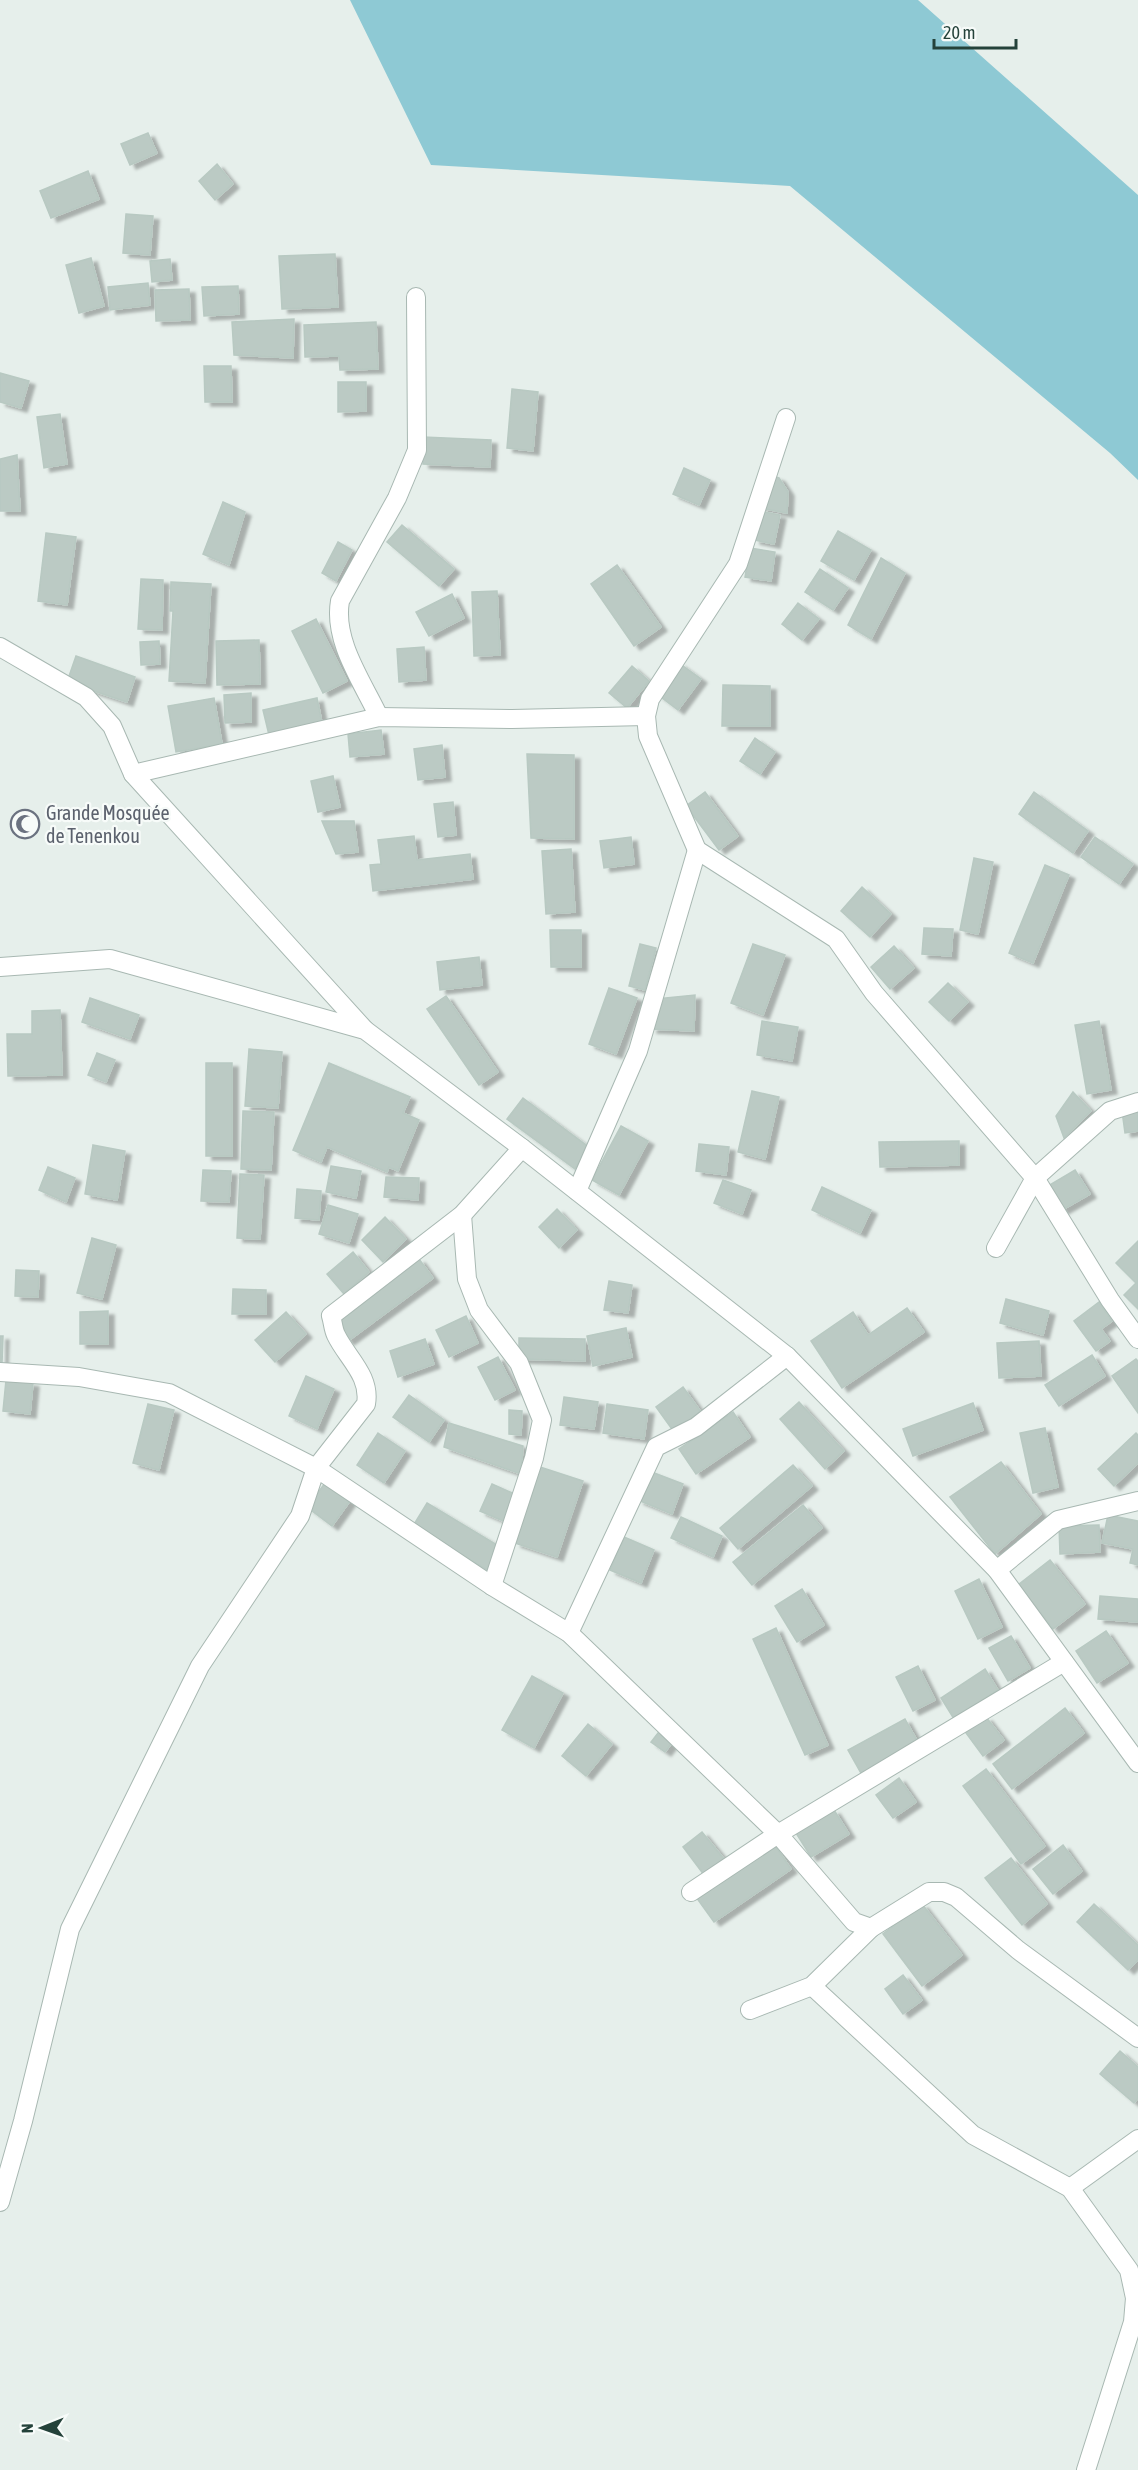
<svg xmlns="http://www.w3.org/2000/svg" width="1138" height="2470" font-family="'Asap Condensed',sans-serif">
  <defs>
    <filter id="shadow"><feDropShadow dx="6" dy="4" stdDeviation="1.5" flood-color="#0004"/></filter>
  </defs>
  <rect width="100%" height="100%" fill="#e6efeb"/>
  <polygon fill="#8ec9d4" points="350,0 918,0 1138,195 1138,480 1110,453 790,186 431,165"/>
  <g fill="#bbcac4" stroke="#b8c9c2" stroke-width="1.5" filter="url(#shadow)">
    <polygon points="148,133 157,153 130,165 121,144"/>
    <polygon points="217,164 233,184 215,200 199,181"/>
    <polygon points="88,171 99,199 51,218 40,191"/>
    <polygon points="126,214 153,216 150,255 123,253"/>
    <polygon points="335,254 338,307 282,309 279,256"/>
    <polygon points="91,258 104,306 79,313 66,265"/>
    <polygon points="170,259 172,280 152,282 150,261"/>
    <polygon points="148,283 150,305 110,310 108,287"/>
    <polygon points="238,286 239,314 204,316 202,287"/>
    <polygon points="189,289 190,320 156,321 155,290"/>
    <polygon points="294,319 293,358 234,355 232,322"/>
    <polygon points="376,322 378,369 340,370 339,356 305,357 304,325"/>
    <polygon points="204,366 231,366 232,402 205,402"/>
    <polygon points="0,373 29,381 21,408 0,402"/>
    <polygon points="338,382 366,382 366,411 338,412"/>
    <polygon points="512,389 538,392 533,451 507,448"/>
    <polygon points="60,414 67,464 44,468 37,417"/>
    <polygon points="423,437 491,440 490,467 423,464"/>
    <polygon points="17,455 20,511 0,511 0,459"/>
    <polygon points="684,468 710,480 699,505 673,494"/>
    <polygon points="769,475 779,478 788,492 787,513 760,508"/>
    <polygon points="223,502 245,512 229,565 203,554"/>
    <polygon points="759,511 780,515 774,544 754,540"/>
    <polygon points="402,525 454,569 439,586 387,542"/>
    <polygon points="838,531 871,550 854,580 821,561"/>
    <polygon points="46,533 76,537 67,605 38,601"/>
    <polygon points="338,542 352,550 336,581 322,573"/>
    <polygon points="750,548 775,552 771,581 745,577"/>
    <polygon points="881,558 905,573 871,639 848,625"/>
    <polygon points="617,565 661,627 634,646 591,584"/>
    <polygon points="820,569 848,588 833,610 805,592"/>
    <polygon points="141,579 163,580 162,630 138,629"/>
    <polygon points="171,582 211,584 205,683 169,681 173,611 170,611"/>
    <polygon points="497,591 500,655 474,656 472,592"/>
    <polygon points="452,594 464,618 429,636 416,612"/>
    <polygon points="798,603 819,619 802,640 782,624"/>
    <polygon points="316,619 347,681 323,693 292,631"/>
    <polygon points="259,640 260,684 217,685 216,641"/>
    <polygon points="159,641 160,664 141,665 140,642"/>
    <polygon points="424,647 426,680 399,682 397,649"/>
    <polygon points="76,656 135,677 127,702 67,682"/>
    <polygon points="679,663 701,679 678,710 657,694"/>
    <polygon points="632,666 649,681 627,708 609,693"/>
    <polygon points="723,685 770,686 770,726 722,726"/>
    <polygon points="251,693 251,722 225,723 224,695"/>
    <polygon points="214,698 222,744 176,752 168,706"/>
    <polygon points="317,698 322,723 269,735 263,710"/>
    <polygon points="381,730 384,754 350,757 348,734"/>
    <polygon points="755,738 775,752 760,774 740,761"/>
    <polygon points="442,745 445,777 418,780 414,749"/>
    <polygon points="527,754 574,755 574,839 531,838"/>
    <polygon points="333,776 340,807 318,812 311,781"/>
    <polygon points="705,792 738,836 719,850 686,806"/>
    <polygon points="1034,792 1088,831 1073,853 1019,814"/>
    <polygon points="453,802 456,835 438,837 434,804"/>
    <polygon points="322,821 354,821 358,852 336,854"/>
    <polygon points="414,836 417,860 470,854 473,879 373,891 370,865 381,864 378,840"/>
    <polygon points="631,837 634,864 604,868 600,841"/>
    <polygon points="1095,837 1133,864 1119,884 1081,857"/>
    <polygon points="571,849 575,912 546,914 542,851"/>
    <polygon points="974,858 993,862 978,934 960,930"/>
    <polygon points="1045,865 1069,875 1033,963 1009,953"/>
    <polygon points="862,887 891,914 870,937 841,911"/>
    <polygon points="924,928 953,929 951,956 922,954"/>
    <polygon points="550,930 581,930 581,967 551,967"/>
    <polygon points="640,944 656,948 645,990 629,986"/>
    <polygon points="753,944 785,955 763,1015 731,1003"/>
    <polygon points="894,946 914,968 890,989 871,967"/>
    <polygon points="479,957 482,985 440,990 437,962"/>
    <polygon points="948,983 968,1002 949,1021 929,1002"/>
    <polygon points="609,988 637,998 616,1054 589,1044"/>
    <polygon points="695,995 694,1031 651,1029 656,999"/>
    <polygon points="446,996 498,1072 479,1085 427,1009"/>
    <polygon points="90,998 139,1015 130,1039 82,1022"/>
    <polygon points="60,1010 62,1075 8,1076 7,1034 32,1034 32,1011"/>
    <polygon points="762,1021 798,1027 792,1061 757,1055"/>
    <polygon points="1099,1021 1111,1090 1087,1094 1075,1025"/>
    <polygon points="249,1049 282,1052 278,1108 245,1106"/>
    <polygon points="97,1053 115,1060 106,1082 88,1075"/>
    <rect x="206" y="1063" width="26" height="93"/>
    <polygon points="329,1063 410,1097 403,1113 419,1120 398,1171 389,1167 387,1172 327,1147 321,1162 293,1150"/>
    <polygon points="752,1091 779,1097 765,1159 738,1152"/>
    <polygon points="1073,1092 1091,1111 1064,1138 1056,1116"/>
    <polygon points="523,1098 590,1148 575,1169 507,1119"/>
    <polygon points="1138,1109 1138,1131 1125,1133 1122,1111"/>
    <polygon points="243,1111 274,1112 271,1170 241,1169"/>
    <polygon points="621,1126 648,1141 619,1195 592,1180"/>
    <polygon points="959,1141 959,1165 880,1167 879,1142"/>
    <polygon points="699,1144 729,1147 726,1175 696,1171"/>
    <polygon points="93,1145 125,1151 117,1200 85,1194"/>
    <polygon points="331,1166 361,1171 356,1198 326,1192"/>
    <polygon points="48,1167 75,1178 66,1202 39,1190"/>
    <polygon points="203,1170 231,1171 229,1202 201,1201"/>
    <polygon points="1075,1170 1090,1194 1062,1210 1048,1186"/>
    <polygon points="240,1174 264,1175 260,1239 237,1238"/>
    <polygon points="386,1177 419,1178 418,1200 384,1197"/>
    <polygon points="723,1180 751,1190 742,1214 714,1203"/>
    <polygon points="822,1187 871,1210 860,1233 812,1210"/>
    <polygon points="297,1189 321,1191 319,1220 295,1218"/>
    <polygon points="328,1205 358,1214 349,1243 319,1234"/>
    <polygon points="557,1209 577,1230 559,1248 539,1227"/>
    <polygon points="385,1217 406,1239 383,1262 362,1240"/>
    <polygon points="92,1238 116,1245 102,1299 77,1293"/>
    <polygon points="1138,1241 1138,1309 1124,1295 1136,1283 1116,1263"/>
    <polygon points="353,1252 369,1272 344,1294 327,1274"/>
    <polygon points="419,1259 433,1278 348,1341 333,1321"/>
    <polygon points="16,1270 39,1271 38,1297 15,1296"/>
    <polygon points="609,1281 632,1285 628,1313 604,1310"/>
    <polygon points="233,1289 266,1290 266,1314 232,1314"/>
    <polygon points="1006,1299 1049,1311 1043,1335 1000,1323"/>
    <polygon points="1099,1302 1112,1321 1101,1329 1110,1341 1096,1351 1074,1321"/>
    <polygon points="907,1308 924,1332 842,1388 811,1341 853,1312 868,1335"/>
    <polygon points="108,1311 108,1344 80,1344 80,1312"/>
    <polygon points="286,1312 306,1334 275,1362 255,1340"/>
    <polygon points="466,1316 478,1343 449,1357 436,1330"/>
    <polygon points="626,1328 632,1357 593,1366 587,1336"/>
    <polygon points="0,1336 3,1336 2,1363 0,1363"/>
    <polygon points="519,1338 585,1339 585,1361 519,1359"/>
    <polygon points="425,1339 434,1364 398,1377 390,1351"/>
    <polygon points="1039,1341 1041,1376 999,1378 997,1343"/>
    <polygon points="1092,1355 1105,1376 1059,1406 1045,1385"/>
    <polygon points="498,1357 515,1390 495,1400 478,1367"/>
    <polygon points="1136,1359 1138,1361 1138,1413 1112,1376"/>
    <polygon points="306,1376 334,1389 317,1429 289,1416"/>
    <polygon points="6,1380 33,1383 30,1414 3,1411"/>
    <polygon points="683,1387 701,1412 674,1432 656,1407"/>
    <polygon points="409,1395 444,1420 429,1442 393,1417"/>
    <polygon points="564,1397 598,1402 594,1429 560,1425"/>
    <polygon points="799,1402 844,1451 825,1469 780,1419"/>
    <polygon points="973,1403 983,1430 913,1456 903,1429"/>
    <polygon points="148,1404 174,1410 159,1470 133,1463"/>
    <polygon points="607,1404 648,1410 644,1439 603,1433"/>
    <polygon points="509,1410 522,1411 521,1435 509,1434"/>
    <polygon points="733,1412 750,1437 696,1474 679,1449"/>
    <polygon points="449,1423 523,1446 521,1474 444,1447"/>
    <polygon points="1045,1428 1058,1487 1033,1493 1020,1433"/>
    <polygon points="378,1433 405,1451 384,1483 357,1465"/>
    <polygon points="1136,1433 1138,1435 1138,1463 1114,1486 1098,1469"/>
    <polygon points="1001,1462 1041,1514 995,1554 950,1497"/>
    <polygon points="793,1465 812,1486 738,1549 720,1528"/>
    <polygon points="540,1467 583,1481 557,1557 515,1543"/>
    <polygon points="649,1471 683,1484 672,1514 638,1500"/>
    <polygon points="325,1483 350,1501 332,1526 307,1507"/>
    <polygon points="492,1484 519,1496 508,1523 480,1511"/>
    <polygon points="427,1503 502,1548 489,1571 413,1526"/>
    <polygon points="803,1505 822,1528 752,1585 733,1562"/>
    <polygon points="1108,1515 1138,1521 1138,1565 1130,1563 1133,1549 1102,1543"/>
    <polygon points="681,1517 722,1536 713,1557 671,1538"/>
    <polygon points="1099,1525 1100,1552 1060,1554 1059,1526"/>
    <polygon points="624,1537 654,1550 641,1583 610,1570"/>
    <polygon points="1050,1560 1085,1604 1053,1629 1018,1585"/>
    <polygon points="979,1579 1002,1627 978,1639 955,1591"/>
    <polygon points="802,1589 824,1625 797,1642 775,1606"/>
    <polygon points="1100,1596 1138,1599 1138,1622 1098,1619"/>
    <polygon points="776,1628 828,1745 805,1755 753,1639"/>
    <polygon points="1106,1631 1128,1663 1097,1683 1076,1651"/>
    <polygon points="1011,1636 1030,1668 1008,1681 989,1648"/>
    <polygon points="918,1666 935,1700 913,1711 896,1677"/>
    <polygon points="985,1669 998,1690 954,1719 941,1698"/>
    <polygon points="532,1676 563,1693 534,1748 502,1730"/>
    <polygon points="1065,1708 1084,1733 1012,1789 993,1764"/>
    <polygon points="986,1717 1004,1740 983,1756 966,1733"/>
    <polygon points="905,1719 919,1744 862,1775 848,1750"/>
    <polygon points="588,1724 612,1744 586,1776 562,1756"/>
    <polygon points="658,1733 672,1743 665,1752 651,1742"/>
    <polygon points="986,1769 1045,1846 1021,1864 963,1786"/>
    <polygon points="899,1778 916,1802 893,1818 876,1795"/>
    <polygon points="834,1810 849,1834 811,1857 796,1833"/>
    <polygon points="702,1832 724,1859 704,1875 683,1847"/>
    <polygon points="774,1844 791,1869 714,1922 696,1897"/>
    <polygon points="1063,1845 1082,1871 1053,1894 1033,1869"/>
    <polygon points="1011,1858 1047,1904 1022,1925 985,1878"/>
    <polygon points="922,1904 962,1955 922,1986 883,1934"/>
    <polygon points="1094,1904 1138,1945 1138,1960 1128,1970 1077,1922"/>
    <polygon points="903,1975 922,2000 903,2014 885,1989"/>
    <polygon points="1120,2051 1138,2067 1138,2098 1134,2103 1100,2074"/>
  </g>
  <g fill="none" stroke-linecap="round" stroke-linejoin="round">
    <g stroke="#a8b8b2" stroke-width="20">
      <g id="street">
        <polyline points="786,418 738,564 650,699 646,716 648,736 697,850 836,939 874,993 1035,1178 1110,1300 1138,1339"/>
        <polyline points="0,647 86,697 112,726 133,774 365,1030"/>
        <path d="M379,717C362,681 333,641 340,601L397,498L417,450L416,297"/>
        <polyline points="133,774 379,717 512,719 646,716"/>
        <polyline points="0,967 110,959 365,1030 522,1148 787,1356 997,1570 1138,1763"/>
        <polyline points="577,1191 638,1051 697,850"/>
        <polyline points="462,1215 467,1279 479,1310 519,1363 542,1420 534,1458 492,1586"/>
        <polyline points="996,1248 1035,1178 1110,1111 1138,1102"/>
        <polyline points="0,1372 79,1377 169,1393 316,1468 492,1586 569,1633 778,1834 854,1922 871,1928 812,1986 750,2010"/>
        <polyline points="997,1570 1058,1520 1138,1501"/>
        <polyline points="569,1633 656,1447 696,1427 787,1356"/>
        <polyline points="691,1892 778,1834 1064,1662"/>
        <polyline points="871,1928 929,1892 944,1892 956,1897 1018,1950 1138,2038"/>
        <polyline points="812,1986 973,2135 1070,2188 1129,2270 1135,2298 1133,2322 1086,2470"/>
        <polyline points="1070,2188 1138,2139"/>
        <path d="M0,2202L23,2121L70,1929L200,1666L300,1516L316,1468L366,1404C371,1376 347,1358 336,1335C333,1329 333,1322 331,1316L462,1215L522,1148"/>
      </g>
    </g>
    <use href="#street" stroke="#fff" stroke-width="18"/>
  </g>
  <defs>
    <g id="mosque-ring" transform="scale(1.5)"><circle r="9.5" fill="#f7fbf9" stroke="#6b7280" stroke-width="1.5"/><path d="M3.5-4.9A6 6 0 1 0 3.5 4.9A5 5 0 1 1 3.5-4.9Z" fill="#6b7280"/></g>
  </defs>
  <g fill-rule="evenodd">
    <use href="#mosque-ring" x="25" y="824"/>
  </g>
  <g text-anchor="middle" stroke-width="4.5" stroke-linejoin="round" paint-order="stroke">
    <g font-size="20" fill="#5b616d" stroke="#f7fbf9" text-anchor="start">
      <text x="46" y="820">Grande Mosquée<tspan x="46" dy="23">de Tenenkou</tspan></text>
    </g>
  </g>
  <g transform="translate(42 2428) rotate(269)" stroke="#f7fbf9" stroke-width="4.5" paint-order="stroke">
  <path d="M0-4.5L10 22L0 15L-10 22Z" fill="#24423a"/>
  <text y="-9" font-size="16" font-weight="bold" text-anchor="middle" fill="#24423a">N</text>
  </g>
  <path d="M934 39v9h82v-9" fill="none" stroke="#24423a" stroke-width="3"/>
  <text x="943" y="39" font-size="18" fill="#24423a" stroke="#f7fbf9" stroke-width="4.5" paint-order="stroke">20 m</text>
</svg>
